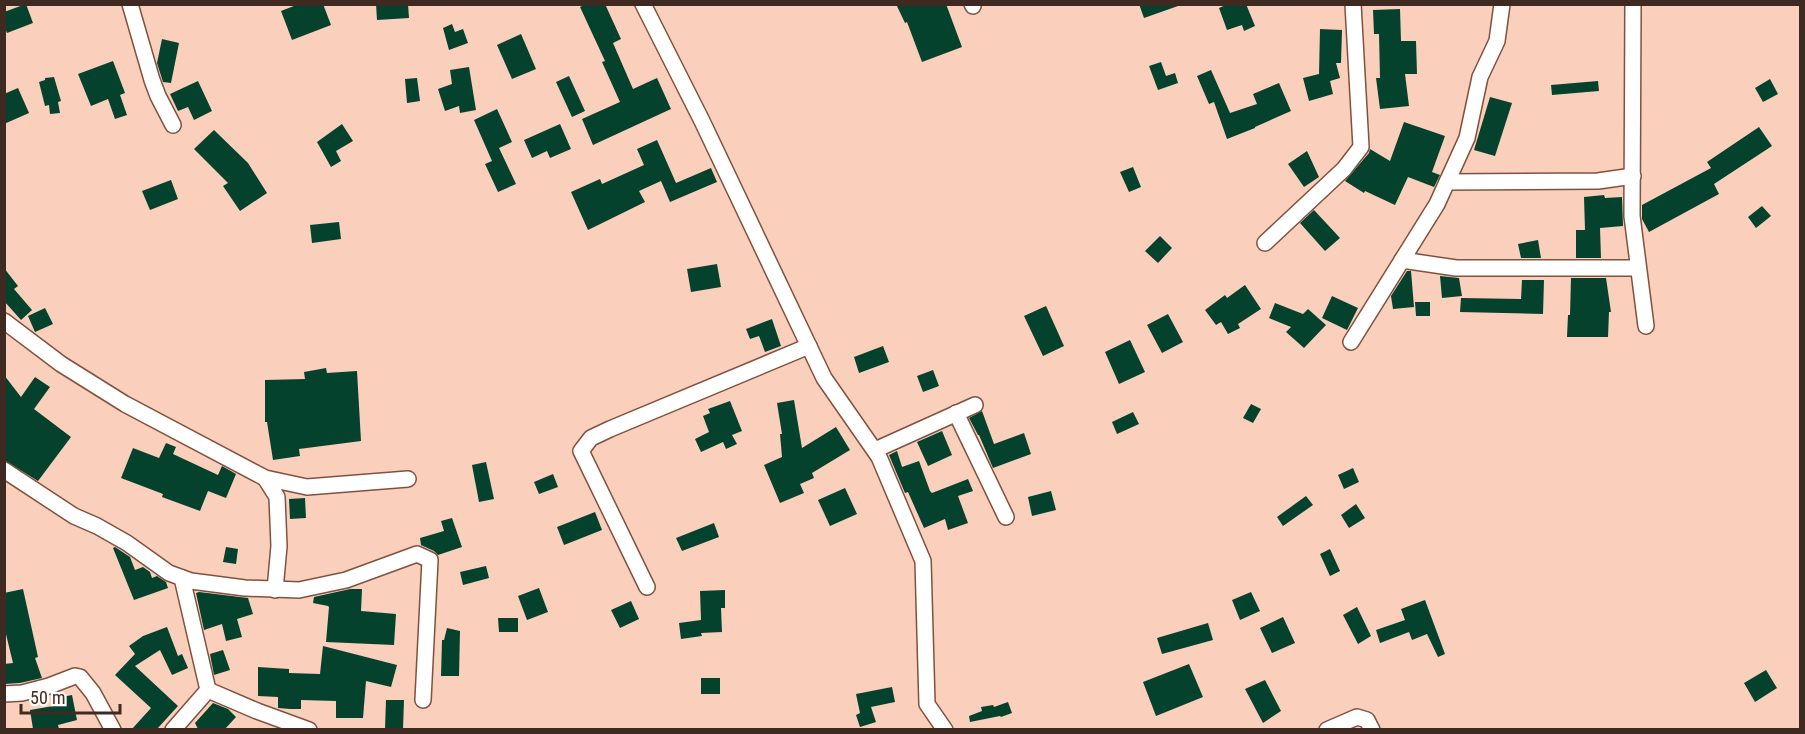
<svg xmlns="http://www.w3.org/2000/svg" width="1805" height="734" font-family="'Roboto Condensed',sans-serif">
  <rect width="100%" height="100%" fill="#facfbc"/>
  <g fill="#05422e">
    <polygon points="26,4 33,23 7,33 4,26 4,12"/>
    <polygon points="299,4 323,4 331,25 292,40 281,11"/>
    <polygon points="376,4 408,4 409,18 377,20"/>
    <polygon points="586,4 605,4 621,39 613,43 633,89 657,78 671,109 593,145 582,119 620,102 602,62 605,61 580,7"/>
    <polygon points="896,4 946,4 962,47 922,62 907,22 905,23"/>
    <polygon points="1139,4 1177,4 1178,6 1144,18"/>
    <polygon points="1228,4 1246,4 1255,26 1244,31 1242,25 1227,30 1219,8"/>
    <polygon points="1400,9 1401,41 1416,41 1417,74 1405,74 1409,106 1380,109 1376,78 1380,78 1379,34 1374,34 1373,10"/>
    <polygon points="452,24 455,32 463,29 468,43 449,50 443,28"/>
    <polygon points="1320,29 1342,30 1341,63 1336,63 1340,78 1330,81 1333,94 1309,101 1303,78 1319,74"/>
    <polygon points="521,34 536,69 512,79 497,45"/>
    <polygon points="162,39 179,43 171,83 163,82 157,63"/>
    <polygon points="113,61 125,93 120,95 127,115 115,119 108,99 91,106 78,74"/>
    <polygon points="1161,62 1166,76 1175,73 1178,83 1158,90 1149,66"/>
    <polygon points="469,67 476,110 460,113 459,106 445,111 438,89 452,84 450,70"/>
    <polygon points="1211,70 1230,113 1257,104 1253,94 1279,83 1291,111 1255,127 1255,128 1227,139 1214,102 1209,104 1197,76"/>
    <polygon points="569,76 585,111 572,117 556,82"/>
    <polygon points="54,77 61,101 58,102 60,113 50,114 49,105 45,106 39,82 45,80 45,78"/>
    <polygon points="417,78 420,101 407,103 405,79"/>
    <polygon points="1770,79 1778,94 1763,102 1755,88"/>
    <polygon points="198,81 212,111 194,120 188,107 178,111 170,94"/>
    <polygon points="1598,81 1599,91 1552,95 1551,85"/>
    <polygon points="18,88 29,113 4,124 4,94"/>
    <polygon points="1490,97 1512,103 1495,156 1474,150"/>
    <polygon points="497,109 512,142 499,148 516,184 498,192 485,164 492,161 474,120"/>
    <polygon points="1404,122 1445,136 1432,172 1440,175 1434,187 1408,177 1395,205 1365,191 1364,193 1345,181 1369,153 1370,149 1390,161"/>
    <polygon points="342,124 353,141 336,151 341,161 331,167 317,142"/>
    <polygon points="560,124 571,149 550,158 547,151 532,158 524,140"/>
    <polygon points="1759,127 1772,146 1714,184 1719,194 1649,232 1642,219 1642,205 1711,168 1707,162"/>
    <polygon points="214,130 248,163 267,193 240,211 223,186 228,183 194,149"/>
    <polygon points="657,140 676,183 711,168 717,182 670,202 661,181 639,191 645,202 588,230 571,192 600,179 602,184 644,165 637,149"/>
    <polygon points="1307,151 1319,177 1304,187 1288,164"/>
    <polygon points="1133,167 1141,187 1129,192 1120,172"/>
    <polygon points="171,180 178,199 150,210 142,191"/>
    <polygon points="1604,195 1605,198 1622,197 1623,226 1600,228 1601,258 1576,258 1576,230 1585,230 1584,197"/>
    <polygon points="1762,206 1771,216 1756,228 1748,217"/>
    <polygon points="1314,210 1340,238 1325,251 1300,223"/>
    <polygon points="339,222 341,239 312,243 310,225"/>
    <polygon points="1160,236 1172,248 1158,263 1145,251"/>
    <polygon points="1538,240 1541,258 1521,258 1518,244"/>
    <polygon points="717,264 721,287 691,292 687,269"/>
    <polygon points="4,268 18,286 14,289 32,310 21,320 4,301"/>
    <polygon points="1407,271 1411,271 1414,307 1393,309 1391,296"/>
    <polygon points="1440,276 1459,278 1462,296 1442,298"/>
    <polygon points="1571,278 1606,278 1611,312 1609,312 1608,337 1567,337 1568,315 1570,315"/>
    <polygon points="1522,280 1544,280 1543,314 1460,312 1461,298 1521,299"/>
    <polygon points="1245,285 1261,309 1238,324 1240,328 1228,334 1221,322 1216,325 1205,310 1225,295 1227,298"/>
    <polygon points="1332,296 1358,308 1347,330 1322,318"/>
    <polygon points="1415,302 1430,302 1430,316 1416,316"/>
    <polygon points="1275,303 1303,314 1308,309 1326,325 1304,348 1286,332 1291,327 1269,318"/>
    <polygon points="1046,306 1064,346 1043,356 1024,316"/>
    <polygon points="45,308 53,324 35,332 28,316"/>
    <polygon points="1168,314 1183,342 1162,353 1147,325"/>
    <polygon points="772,319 781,346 765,352 759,336 750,339 746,329"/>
    <polygon points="1130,340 1145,372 1119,384 1105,352"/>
    <polygon points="883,346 889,362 859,373 854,357"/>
    <polygon points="326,368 327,373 357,371 361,441 299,449 300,456 273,460 267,422 265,422 265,380 305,379 304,372"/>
    <polygon points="933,370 939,386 923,392 917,376"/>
    <polygon points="4,375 21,397 35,377 50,387 34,409 71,437 38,481 4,460"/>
    <polygon points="794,400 802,448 836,427 850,450 812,473 814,478 800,484 804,493 780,503 764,465 782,457 780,434 782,434 777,403"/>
    <polygon points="730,401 742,431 732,435 737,444 726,449 723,442 701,452 695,439 709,432 703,416 710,413 708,409"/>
    <polygon points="1251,404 1261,409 1253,423 1243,418"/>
    <polygon points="982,411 994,444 1024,433 1031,454 993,468 979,435 978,435 969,418"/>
    <polygon points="1133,412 1139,424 1117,434 1112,422"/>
    <polygon points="942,431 952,455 928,466 917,442"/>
    <polygon points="166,443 176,447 173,454 218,475 222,466 236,474 226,498 208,491 200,511 162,497 163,494 121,478 133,448 159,458"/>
    <polygon points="897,451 902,467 919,461 930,491 932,493 968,479 973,491 958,496 968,523 948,530 945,519 924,528 908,492 905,493 889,455"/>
    <polygon points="486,462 494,499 479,502 472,465"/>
    <polygon points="1353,468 1359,482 1344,489 1338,475"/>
    <polygon points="553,474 558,487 539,494 534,482"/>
    <polygon points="845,488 857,514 830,526 818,500"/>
    <polygon points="1051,491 1056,510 1032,516 1028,497"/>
    <polygon points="1306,496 1313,505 1283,526 1277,517"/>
    <polygon points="305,498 306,518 290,519 289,499"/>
    <polygon points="1356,504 1365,518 1349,528 1341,515"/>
    <polygon points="595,512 602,530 564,545 557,527"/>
    <polygon points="452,518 462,547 438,555 434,551 421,545 420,538 444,531 441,521"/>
    <polygon points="714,523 719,537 682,551 676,538"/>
    <polygon points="115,547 130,557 135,570 143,567 150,572 152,578 157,576 166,582 168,588 134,600 113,548"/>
    <polygon points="226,547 238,549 236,564 223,562"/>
    <polygon points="1330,549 1340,571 1330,576 1320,554"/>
    <polygon points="486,566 489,578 463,585 460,572"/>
    <polygon points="539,588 548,612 527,620 518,596"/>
    <polygon points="23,589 38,657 35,658 42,678 20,683 4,684 4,664 13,663 4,626 4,593"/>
    <polygon points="350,589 362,589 361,611 396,614 394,645 326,642 329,607 328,606 313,603 314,597"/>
    <polygon points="725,590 725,608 721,608 722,632 701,633 702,636 681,639 679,623 701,620 700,591"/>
    <polygon points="199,592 248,598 253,614 237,619 242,637 226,641 222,624 204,630 196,593"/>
    <polygon points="1251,592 1260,611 1240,620 1232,600"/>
    <polygon points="1425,600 1445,654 1438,657 1427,634 1412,640 1409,632 1380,643 1376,630 1405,620 1401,609"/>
    <polygon points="631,601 639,619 620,628 611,610"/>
    <polygon points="1357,607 1371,636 1358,644 1343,615"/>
    <polygon points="1283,617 1295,643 1272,653 1260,628"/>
    <polygon points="498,618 518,618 518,632 499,632"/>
    <polygon points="1208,623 1213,640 1162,654 1157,638"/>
    <polygon points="167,627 178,656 182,654 188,668 172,675 160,650 135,666 178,706 157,729 132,729 151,708 115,675 135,654 129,646 143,636"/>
    <polygon points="447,628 460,631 459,676 441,676 442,640 444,640"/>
    <polygon points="323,646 397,665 391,687 366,681 363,718 336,718 336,701 301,700 301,709 290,709 278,708 278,697 258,696 258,667 289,669 289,673 320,674"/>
    <polygon points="223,650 230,670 214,675 210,654"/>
    <polygon points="1189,664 1203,697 1156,716 1143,682"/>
    <polygon points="1766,670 1777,688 1755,702 1744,683"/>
    <rect x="701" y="678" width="19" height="16"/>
    <polygon points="1265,680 1281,711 1263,723 1245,689"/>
    <polygon points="892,687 895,702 871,707 876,722 860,727 856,715 860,713 856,694"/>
    <polygon points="72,695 77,720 58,725 59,729 33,729 30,710 59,705 57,698"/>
    <polygon points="386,700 404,700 403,729 385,729"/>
    <polygon points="1008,702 1012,713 1001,717 1000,716 970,722 969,716 982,711 981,707 993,705 994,707"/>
    <polygon points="213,703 228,709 236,717 225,729 198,729 195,723"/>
  </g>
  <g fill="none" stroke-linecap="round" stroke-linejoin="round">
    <g stroke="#80523e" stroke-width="18">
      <g id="minor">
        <polyline points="130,4 152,80 158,96 173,125"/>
        <polyline points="643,4 702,121 824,378 879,457 923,561 927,704 945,730"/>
        <polyline points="972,4 973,6"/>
        <polyline points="1633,4 1632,216 1646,326"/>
        <polyline points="1447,182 1598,181 1633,176"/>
        <polyline points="1265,243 1344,169 1361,147 1353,4"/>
        <polyline points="1402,260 1456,268 1638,268"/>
        <polyline points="4,321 61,364 125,404 265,478 307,487 408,479"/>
        <polyline points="1351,342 1437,204 1467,138 1480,77 1497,41 1502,4"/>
        <polyline points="956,413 1006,517"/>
        <polyline points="875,450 975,405"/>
        <polyline points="4,470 74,516 97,526 127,543 169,573 191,581 245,588 299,590 346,580 417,554 430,560 423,700"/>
        <polyline points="265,478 277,497 279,546 275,590"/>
        <polyline points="647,587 581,451 591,438 610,429 809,346"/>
        <polyline points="208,690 257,711 309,730"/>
        <polyline points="4,694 22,693 49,686 75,676 80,677 93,693 113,730"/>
        <polyline points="173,730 208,690 182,578"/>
        <polyline points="1327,730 1357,717 1367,720 1372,730"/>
      </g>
    </g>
    <use href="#minor" stroke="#fff" stroke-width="15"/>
  </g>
  <rect width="1805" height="734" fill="none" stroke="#3e2a21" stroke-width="12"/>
  <path d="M21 704v9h99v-9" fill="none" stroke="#3e2a21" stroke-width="3"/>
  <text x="30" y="704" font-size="18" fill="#3e2a21" stroke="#fff9f7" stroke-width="4.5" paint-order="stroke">50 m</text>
</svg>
